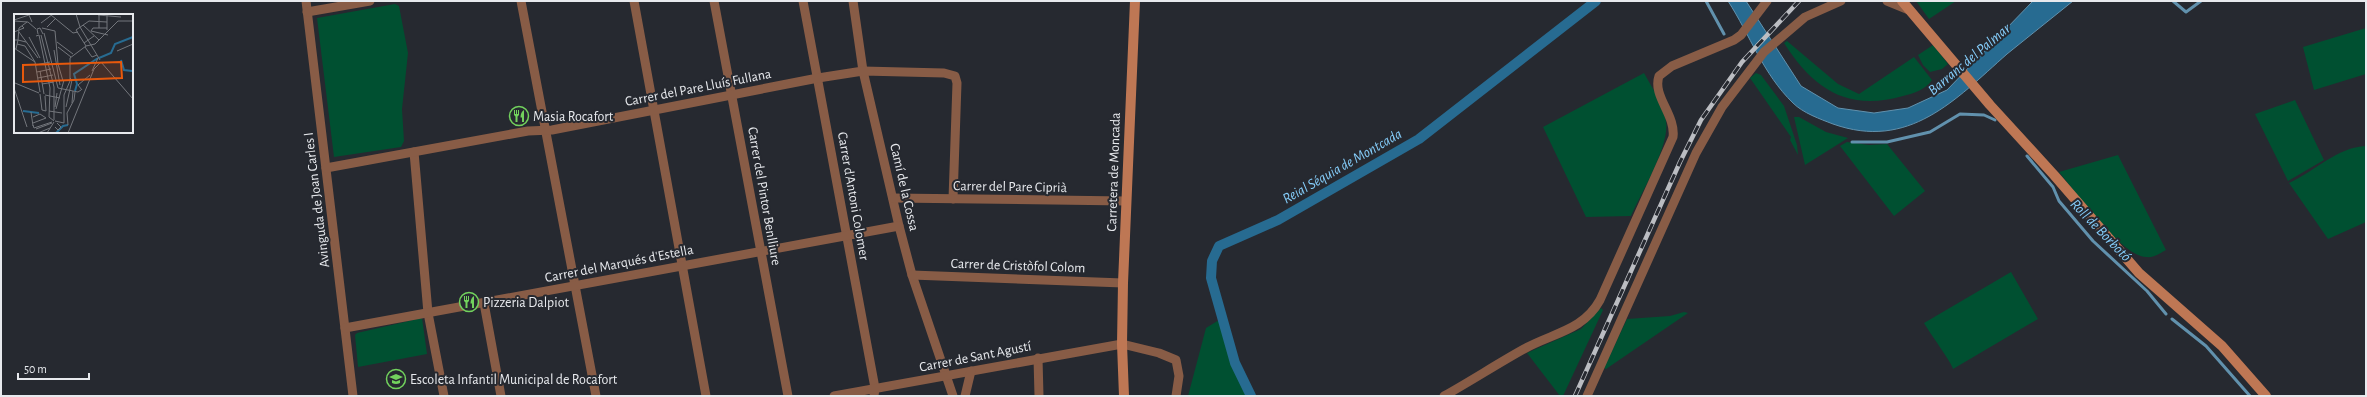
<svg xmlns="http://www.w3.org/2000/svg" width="2367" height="397" font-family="'Alegreya Sans',sans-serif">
  <rect width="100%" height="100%" fill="#262930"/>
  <g fill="#005031">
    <polygon points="1916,1 1956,1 1929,19"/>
    <polygon points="395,4 399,6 408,53 402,109 404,141 401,147 334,157 317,18"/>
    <polygon points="2366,28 2366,74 2314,90 2303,47"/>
    <path d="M1787,41L1838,84L1859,94L1914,57L1932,80C1927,89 1912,94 1903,96C1848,112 1813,89 1784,43Z"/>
    <polygon points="1933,45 1948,64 1942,69 1930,72 1923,65 1918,55"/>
    <path d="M1644,73C1652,87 1663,105 1666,121C1670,146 1641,193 1631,216L1586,217L1543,127Z"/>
    <polygon points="1756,73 1761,75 1784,106 1797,145 1798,155 1790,140 1791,137 1750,78"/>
    <polygon points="2295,100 2324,160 2288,181 2255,114"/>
    <polygon points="1794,117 1799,117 1826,132 1848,138 1805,165"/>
    <polygon points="1847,142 1869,145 1887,144 1925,191 1894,216 1840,146"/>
    <path d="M2366,146V222L2328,239L2289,183C2314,172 2337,147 2366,146Z"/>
    <path d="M2118,155L2166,250C2160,253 2154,258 2146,257C2123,257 2075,191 2059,172Z"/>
    <path d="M2011,272L2038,319L1953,369C1952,363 1929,332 1924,323Z"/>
    <polygon points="1601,308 1603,310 1563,396 1560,396 1527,353 1581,329"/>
    <polygon points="1684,312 1688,313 1606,369 1604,368 1627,319 1670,316"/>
    <polygon points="422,318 427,354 358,367 355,335 357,333"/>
    <polygon points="1219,320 1231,362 1248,396 1188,396 1206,328"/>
  </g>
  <path fill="#276b91" stroke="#6191ad" d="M1728,1H1746L1801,86L1838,108L1874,113L1908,108L1947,90L2033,1H2073C2051,19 2029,36 2007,54C1955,100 1909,151 1833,124C1820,119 1803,113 1793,103C1763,74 1750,35 1728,1Z"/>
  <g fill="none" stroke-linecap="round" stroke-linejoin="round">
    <g stroke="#6191ad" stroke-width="3">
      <polyline points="1706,1 1724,34"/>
      <polyline points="2173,1 2186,12 2201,1"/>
      <polyline points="1852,142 1887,142 1930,132 1960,114 1984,115 1995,120"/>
      <polyline points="2027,156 2053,187 2059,201 2093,241 2147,291 2166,314"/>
      <polyline points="2172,319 2206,346 2250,396"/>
    </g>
    <polyline stroke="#276b91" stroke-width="10" points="1251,396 1235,363 1211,278 1212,261 1219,246 1278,220 1419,139 1596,1"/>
    <g stroke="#885c46" stroke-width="9">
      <polyline points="306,1 353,396"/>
      <polyline points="521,1 596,396"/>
      <polyline points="634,1 706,396"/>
      <polyline points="714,1 788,396"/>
      <polyline points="803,1 875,388 874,396"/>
      <polyline points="853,1 863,71 899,226 912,275 953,396"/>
      <polyline points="1887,1 1909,10"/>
      <polyline points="307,12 370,1"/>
      <polyline points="414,152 428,313 444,396"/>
      <polyline points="326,168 528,131 552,130 818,78 863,71 944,73 955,76 957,83 953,199"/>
      <polyline points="893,198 1126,201"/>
      <polyline points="912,275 1123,283"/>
      <polyline points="484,303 501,396"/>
      <polyline points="345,328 899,226"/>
      <polyline points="1038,358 1039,396"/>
      <polyline points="834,396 1122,344 1159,353 1176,360 1179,376 1176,396"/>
      <polyline points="965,396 971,371"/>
      <path d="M1444,396C1471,381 1497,364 1524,349C1552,333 1583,331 1600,300L1673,137C1676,115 1652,96 1659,76L1672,66L1734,40L1741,35L1767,1"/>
      <polyline points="1587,396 1696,153 1722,107 1764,52 1805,17 1841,1"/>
    </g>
    <g stroke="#be7754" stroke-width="10">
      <polyline points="1902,1 1990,105 2054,175 2139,273 2222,346 2266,396"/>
      <polyline points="1124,396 1122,344 1123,283 1135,1"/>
    </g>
    <g stroke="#bbbdc2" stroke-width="4.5">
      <polyline id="rail" points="1575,396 1680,162 1701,120 1742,62 1799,1"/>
    </g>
    <use href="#rail" stroke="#262930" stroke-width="3" stroke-dasharray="9" stroke-linecap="butt"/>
  </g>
  <defs>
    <g id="restaurant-ring" transform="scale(1)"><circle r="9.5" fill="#262930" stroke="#72d25d" stroke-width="1.5"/><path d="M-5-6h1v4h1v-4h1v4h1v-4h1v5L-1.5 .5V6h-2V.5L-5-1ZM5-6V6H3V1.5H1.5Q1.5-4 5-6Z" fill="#72d25d"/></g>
    <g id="school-ring" transform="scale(1)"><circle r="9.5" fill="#262930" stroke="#72d25d" stroke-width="1.5"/><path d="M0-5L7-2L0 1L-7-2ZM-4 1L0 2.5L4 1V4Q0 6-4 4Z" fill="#72d25d"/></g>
  </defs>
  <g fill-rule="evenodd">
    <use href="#restaurant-ring" x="519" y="116"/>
    <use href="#restaurant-ring" x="469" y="302"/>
    <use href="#school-ring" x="396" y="379"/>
  </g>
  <g text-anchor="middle" stroke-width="4" stroke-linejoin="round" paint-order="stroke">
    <g font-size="14" fill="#e7e9ed" stroke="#262930">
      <text transform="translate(698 87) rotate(-11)" y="5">Carrer del Pare Lluís Fullana</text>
      <text transform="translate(1113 172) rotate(-88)" y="5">Carretera de Moncada</text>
      <text transform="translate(1010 186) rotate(1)" y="5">Carrer del Pare Ciprià</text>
      <text transform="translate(905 187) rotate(77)" y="5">Camí de la Cossa</text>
      <text transform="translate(765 196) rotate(80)" y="5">Carrer del Pintor Benlliure</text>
      <text transform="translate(854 196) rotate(80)" y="5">Carrer d'Antoni Colomer</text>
      <text transform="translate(316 200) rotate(-97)" y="5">Avinguda de Joan Carles I</text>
      <text transform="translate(619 263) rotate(-11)" y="5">Carrer del Marqués d'Estella</text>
      <text transform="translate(1018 265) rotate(2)" y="5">Carrer de Cristòfol Colom</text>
      <text transform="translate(975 356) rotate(-11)" y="5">Carrer de Sant Agustí</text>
    </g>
    <g font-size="14" fill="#e7e9ed" stroke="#262930" text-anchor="start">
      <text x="533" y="121">Masia Rocafort</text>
      <text x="483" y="307">Pizzeria Dalpiot</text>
      <text x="410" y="384">Escoleta Infantil Municipal de Rocafort</text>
    </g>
    <g font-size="15" font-style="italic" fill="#85cdfa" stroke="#262930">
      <text transform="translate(1969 59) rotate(-40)" y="5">Barranc del Palmar</text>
      <text transform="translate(1342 166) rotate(-30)" y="5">Reial Séquia de Montcada</text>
      <text transform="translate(2101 230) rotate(46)" y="5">Roll de Borbotó</text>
    </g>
  </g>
  <g transform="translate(14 14)">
    <rect width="119" height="119" fill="#262930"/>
    <path fill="none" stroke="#276b91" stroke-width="2" d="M85,44L97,39L101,30L119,23M107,46L110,56L118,57M61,77L63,70L60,60L84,44M9,97L25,99M42,119L49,112L54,111"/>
    <path fill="none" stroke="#73767c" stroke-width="1" d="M62,0L66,13L86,46M37,1L59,19L64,18M84,1L107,3M0,6L15,1L18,8M0,7L14,8L22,15M104,7H119M27,9L39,0M69,11L85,26M33,13L42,4M28,14L41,17L44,50L49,67M85,14V1M93,14H79L77,17L94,21M93,16V1M0,18L10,14L8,12M5,18L24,44M93,18L104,7M30,19L44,74L64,78L67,76M24,20L23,15L26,14L29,20M27,21L40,73V106M22,22L25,21L36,74L35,103L40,107M15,23L26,44M0,26H4L2,35M12,28L4,26L5,14L13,8M43,28L59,40M70,29L80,22M3,30L11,32L21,48M72,32L62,16L75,7L93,8M72,32L81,30L93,18M44,33L57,43M71,33L78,43L83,41M0,34L21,48L26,78M40,36L46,71M103,37L119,30M87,48L119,85M22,51L36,48M26,57L30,80M78,57L84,44M23,58L37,55M24,64L39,61M1,69L25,79M28,70L40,68M0,74L13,113M68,76L64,71L76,61M26,80L28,96L32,97M31,81L46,84M31,82L32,97M58,89L59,77M41,93L43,79M52,93L58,66L56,64M42,95L50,66M35,97L48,99M17,98L19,112M53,99L60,86L61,78M53,99L54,111M19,103L26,100L32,104M41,107L50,109V81L56,67V44L72,32M19,109L32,104M19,111L20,114L38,108M41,113L44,116L47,113L43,109M22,115L38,109M24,119L36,114M33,119L40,108M54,119L80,55L87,48"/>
    <path fill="#e8590c" fill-opacity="0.15" stroke="#e8590c" stroke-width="2" d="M107,48L108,64L9,68V51Z"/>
    <rect width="119" height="119" fill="none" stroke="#e7e9ed" stroke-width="2"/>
  </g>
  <rect width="2367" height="397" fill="none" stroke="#e7e9ed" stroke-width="4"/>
  <path d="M18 373v6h71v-6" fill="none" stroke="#e7e9ed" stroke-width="2"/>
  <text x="24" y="373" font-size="12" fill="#e7e9ed" stroke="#262930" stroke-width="3" paint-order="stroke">50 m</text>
</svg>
